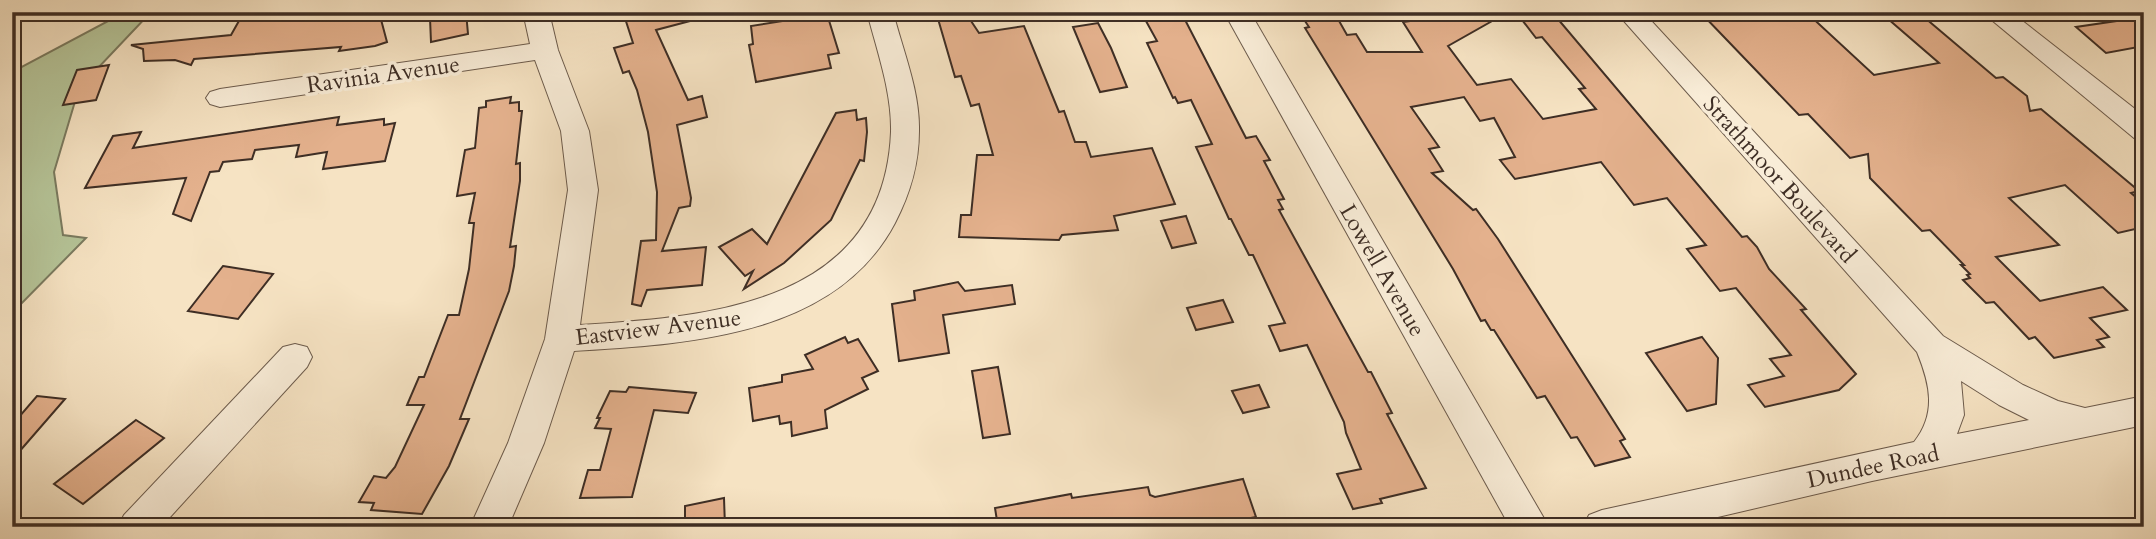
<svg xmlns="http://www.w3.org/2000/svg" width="2156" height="539" font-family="Cardo,serif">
  <rect width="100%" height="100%" fill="#f6e3c3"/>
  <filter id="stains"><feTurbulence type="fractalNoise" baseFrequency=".00286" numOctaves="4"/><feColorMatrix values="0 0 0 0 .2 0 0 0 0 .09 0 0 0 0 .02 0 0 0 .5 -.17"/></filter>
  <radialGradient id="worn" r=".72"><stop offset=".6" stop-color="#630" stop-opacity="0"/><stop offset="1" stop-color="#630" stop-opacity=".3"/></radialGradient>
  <polygon fill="#b6c599" stroke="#7a7a5f" stroke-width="2" points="125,12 151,12 79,88 54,172 63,235 86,238 15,310 12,310 12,72"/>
  <g fill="#e4b18d" stroke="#3e2e25" stroke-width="2">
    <polygon points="244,12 379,12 387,42 375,46 339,51 341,47 194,59 191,65 175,60 144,61 143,49 131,45 231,35"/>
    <polygon points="433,12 466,12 468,34 431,42 430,18 434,17"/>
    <polygon points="623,12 693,12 694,20 656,30 688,100 702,96 707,117 677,125 691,198 690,206 679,208 662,251 706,247 702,285 647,290 641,306 632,304 641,241 656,240 657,192 648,132 637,90 629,71 623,73 614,48 633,43"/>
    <polygon points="936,12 965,12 979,33 1024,26 1059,112 1064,111 1075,142 1086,142 1091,157 1152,148 1175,204 1114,216 1118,230 1062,235 1059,240 959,237 961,215 971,215 977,155 993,155 979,104 971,106 961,76 955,77"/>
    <polygon points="1141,12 1181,12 1246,138 1256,136 1270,160 1264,161 1284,199 1278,200 1283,209 1279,210 1368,372 1371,372 1392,413 1387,414 1426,488 1380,499 1382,503 1353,509 1337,474 1361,469 1346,433 1344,422 1307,345 1280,351 1269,326 1285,323 1253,255 1249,255 1231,219 1229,219 1196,147 1212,144 1191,100 1178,103 1175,97 1173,98 1147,43 1157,41"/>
    <polygon points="1299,12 1334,12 1347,35 1356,34 1367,52 1422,52 1403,22 1476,12 1508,12 1448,46 1477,85 1511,79 1543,119 1596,109 1579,89 1585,88 1542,37 1536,38 1516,12 1552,12 1742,237 1747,236 1757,247 1769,269 1806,309 1801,310 1856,374 1839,390 1765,407 1748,385 1784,376 1770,359 1791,355 1736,288 1720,291 1687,249 1706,245 1667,198 1634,205 1601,162 1515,179 1500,160 1515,157 1494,118 1480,121 1464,97 1411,107 1439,147 1429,149 1443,171 1432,173 1473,210 1476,209 1498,239 1625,439 1620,441 1630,457 1595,466 1577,437 1571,438 1545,396 1537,398 1494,330 1491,330 1485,320 1481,321 1453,269 1305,28 1309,27"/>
    <polygon points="1700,12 1749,12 1755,19 1806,12 1874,75 1939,63 1880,12 1918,12 1996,78 2003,77 2027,96 2030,111 2041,109 2139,191 2131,193 2144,204 2144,227 2118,233 2065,185 2009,198 2059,245 1996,257 2040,301 2103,287 2127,310 2090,318 2109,337 2097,340 2104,347 2054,358 2035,337 2029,339 1994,302 1986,303 1963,280 1970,278 1967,275 1970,274 1961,265 1964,265 1930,230 1922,231 1870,178 1868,154 1850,158 1808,114 1799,115"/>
    <polygon points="827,14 839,53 828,55 831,68 756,82 749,45 753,44 751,26"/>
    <polygon points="2144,17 2144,46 2106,53 2076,27"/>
    <polygon points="1098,23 1111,48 1127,87 1100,92 1073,27"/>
    <polygon points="109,65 96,100 63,105 77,70"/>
    <polygon points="511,97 510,103 519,102 519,111 522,111 516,164 520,163 520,181 510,247 516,246 514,266 509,291 460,419 469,419 449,466 422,514 371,510 374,503 359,502 374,476 386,478 395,467 424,405 407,405 419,377 424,377 448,315 459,315 469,269 474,223 469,223 475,193 457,196 465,150 475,148 479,108 486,107 486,101"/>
    <polygon points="856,110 857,120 866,118 867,132 864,161 860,160 831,220 784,263 744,289 753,271 745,276 719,247 752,229 767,244 836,113"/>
    <polygon points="339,117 337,125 384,119 384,125 395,123 385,161 323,169 327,152 296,157 299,145 255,150 252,159 223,162 219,171 210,172 191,221 173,214 186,178 85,188 113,136 141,132 133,148"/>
    <polygon points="1186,216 1196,243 1172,248 1161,221"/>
    <polygon points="223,266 273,274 238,319 188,311"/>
    <polygon points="958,282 965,291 1012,285 1015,304 943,315 949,353 899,361 892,304 915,300 914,291"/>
    <polygon points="1223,300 1233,322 1196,330 1187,308"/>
    <polygon points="845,337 848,343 858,339 878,371 862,378 868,389 825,410 827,428 792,436 791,422 780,424 779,416 753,421 749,388 782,382 782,375 813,369 805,355"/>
    <polygon points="1702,337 1718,358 1716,404 1687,411 1646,353"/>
    <polygon points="998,367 1010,434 983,438 972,371"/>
    <polygon points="1259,385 1269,407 1243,413 1232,391"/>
    <polygon points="629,387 696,393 688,413 654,410 632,497 580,498 588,470 600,470 611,429 595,428 600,418 597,418 610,391 626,392"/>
    <polygon points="37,396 65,399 12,460 12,425"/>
    <polygon points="136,420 164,438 83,504 54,484"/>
    <polygon points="1243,479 1256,517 1204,527 1188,527 1185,519 1132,527 998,527 995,508 1071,494 1072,498 1148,487 1150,495 1155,497"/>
    <polygon points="724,498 725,527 685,527 685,506"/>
  </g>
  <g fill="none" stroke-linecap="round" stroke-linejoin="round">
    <g stroke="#6c5b4c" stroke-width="2">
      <g id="street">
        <path d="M523,12H549L558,50L589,131L598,190L580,325C712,317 884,303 891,132C892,92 877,51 867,12H893C903,51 920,91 919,131C919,165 910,194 895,223C835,337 687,344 574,351L544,443L508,527H470L508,443L545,339L568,190L561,131L535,60L220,107L210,104L206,98L210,92L220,89L530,44Z"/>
        <polygon points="1224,12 1250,12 1549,527 1510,527"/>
        <path d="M1616,12H1643L1943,336L2023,385L2058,401L2085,408L2144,396V425L1872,481L1675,527H1583L1589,515L1602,510L1914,442C1937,413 1930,384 1917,352ZM1961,381L1999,405L2029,420L1957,434L1964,415Z"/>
        <polygon points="1982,12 2011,12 2144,116 2144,141 2134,138"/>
        <polygon points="295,344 307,347 312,357 307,367 161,527 118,527 124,515 283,347"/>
      </g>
    </g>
    <use href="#street" fill="#f9edd8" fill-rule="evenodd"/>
  </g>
  <g text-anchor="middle" stroke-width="7" stroke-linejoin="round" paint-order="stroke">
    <g font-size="23" fill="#3e2e25" stroke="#f9edd8">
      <text transform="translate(383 74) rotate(-8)" y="8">Ravinia Avenue</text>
      <text transform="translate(1780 179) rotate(48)" y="8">Strathmoor Boulevard</text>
      <text transform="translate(1383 270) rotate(60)" y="8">Lowell Avenue</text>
      <text transform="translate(658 327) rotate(-7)" y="8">Eastview Avenue</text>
      <text transform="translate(1873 466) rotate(-12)" y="8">Dundee Road</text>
    </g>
  </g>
  <rect width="2156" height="539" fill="none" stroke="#f6e3c3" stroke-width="42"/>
  <rect x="14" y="14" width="2128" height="511" fill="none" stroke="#3e2e25" stroke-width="3.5"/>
  <rect x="21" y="21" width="2114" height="497" fill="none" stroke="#3e2e25" stroke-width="2"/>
  <rect width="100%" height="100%" filter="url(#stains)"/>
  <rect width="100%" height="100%" fill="url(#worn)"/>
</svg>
